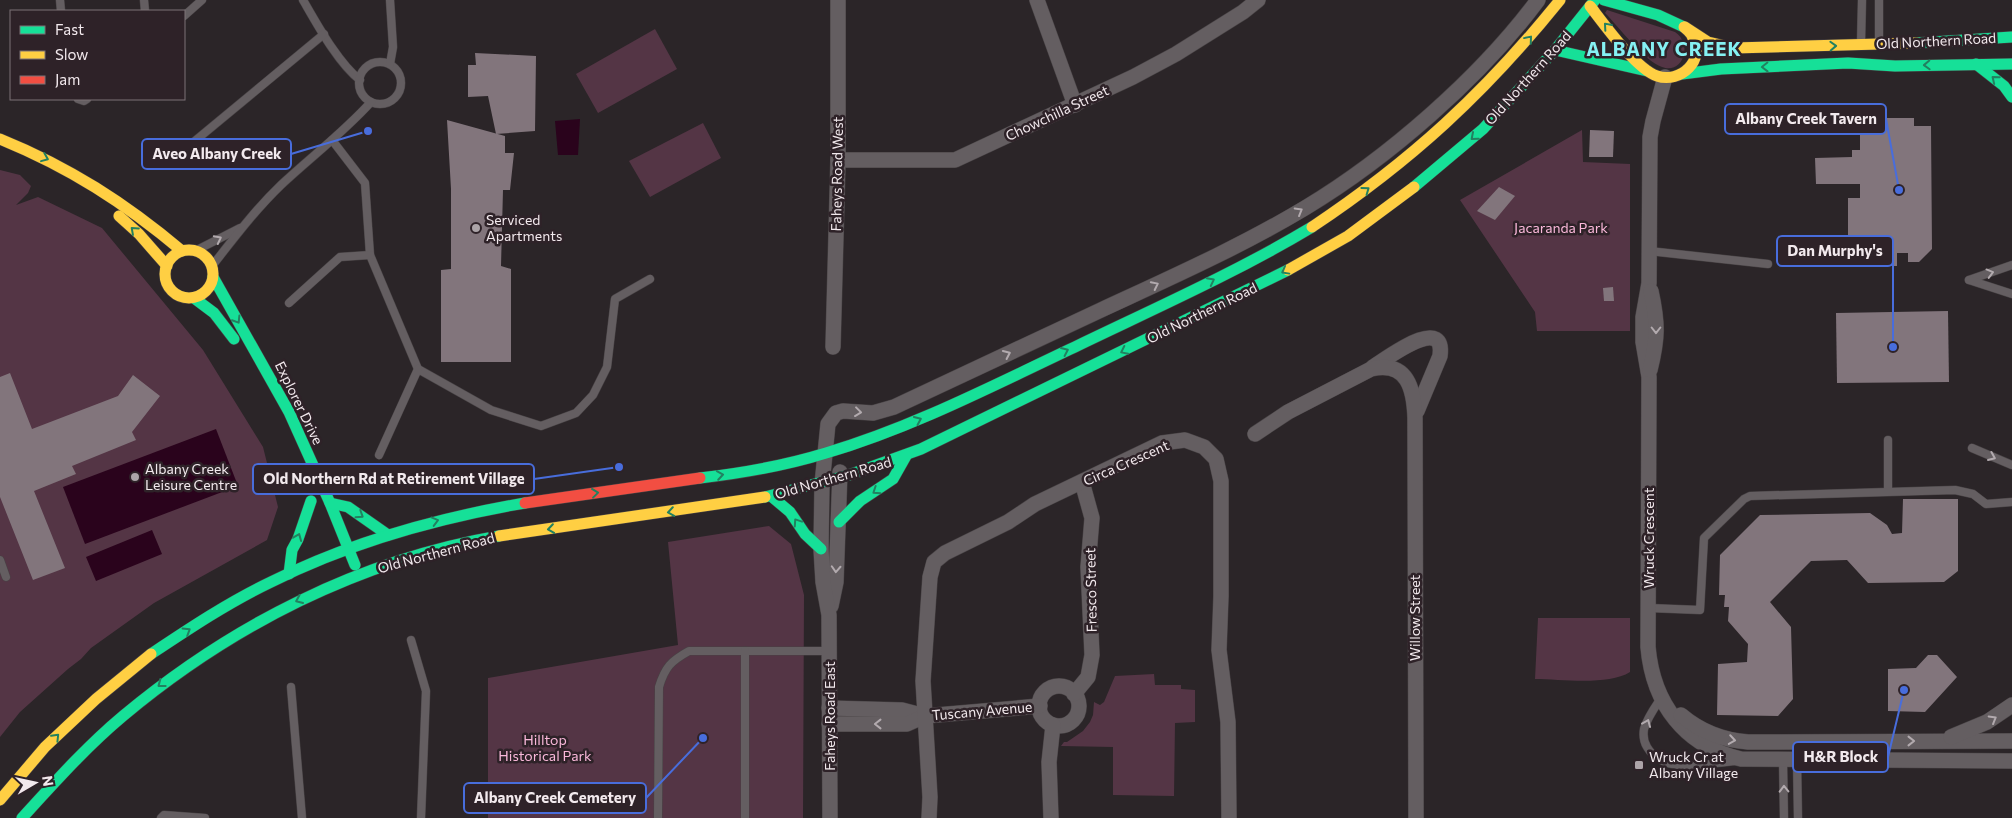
<svg xmlns="http://www.w3.org/2000/svg" width="2012" height="818" font-family="Commissioner,sans-serif">
  <rect width="100%" height="100%" fill="#2b2528"/>
  <g fill="#543545">
    <path d="M1607,10L1675,32C1694,45 1682,75 1662,67C1644,61 1619,27 1605,13Z"/>
    <polygon points="655,29 677,69 598,113 576,74"/>
    <polygon points="703,123 721,158 650,197 629,161"/>
    <polygon points="1582,130 1583,162 1630,164 1630,331 1537,331 1535,312 1460,200"/>
    <polygon points="0,170 20,175 31,186 28,193 16,205 38,197 102,228 203,350 263,447 278,507 267,540 154,603 91,648 81,659 68,669 20,712 0,737"/>
    <polygon points="769,526 791,544 804,595 803,818 488,818 488,678 678,645 668,542"/>
    <path d="M1538,618H1630V672C1608,686 1561,679 1535,679Z"/>
    <polygon points="1154,674 1155,685 1181,685 1181,689 1195,690 1195,722 1175,723 1174,796 1113,795 1113,747 1061,746 1064,742 1067,742 1083,731 1090,722 1093,715 1094,702 1100,705 1104,702 1115,676"/>
  </g>
  <g fill="#2a031c">
    <polygon points="580,119 578,155 558,155 555,121"/>
    <polygon points="216,429 238,486 85,544 63,487"/>
    <polygon points="152,530 162,554 96,581 86,557"/>
  </g>
  <g fill="#82757c">
    <polygon points="475,53 536,56 535,131 496,134 488,96 468,97 468,65 476,65"/>
    <polygon points="1876,118 1914,118 1914,126 1931,126 1932,249 1919,262 1908,262 1908,253 1897,253 1897,266 1872,266 1872,257 1848,257 1848,198 1860,198 1860,184 1816,184 1815,158 1852,157 1852,150 1860,150 1860,125 1876,125"/>
    <polygon points="447,120 505,136 505,153 514,153 510,190 503,190 501,266 511,269 511,362 441,362 441,270 451,269 451,189"/>
    <polygon points="1590,130 1614,131 1613,157 1589,157"/>
    <polygon points="1499,187 1515,196 1495,220 1477,211"/>
    <polygon points="1613,287 1614,301 1604,301 1603,288"/>
    <polygon points="1948,311 1949,382 1837,383 1836,313"/>
    <polygon points="10,373 32,429 118,396 133,375 160,396 132,432 136,440 72,466 76,474 34,491 65,568 33,580 0,497 0,377"/>
    <polygon points="1903,499 1958,499 1958,571 1944,582 1868,583 1847,560 1811,561 1770,602 1791,627 1793,699 1778,716 1717,715 1718,664 1747,662 1748,644 1728,621 1729,607 1724,607 1725,595 1719,595 1720,555 1760,515 1870,513 1887,525 1892,534 1902,533"/>
    <polygon points="1928,655 1937,655 1957,677 1925,712 1888,711 1888,669 1916,668"/>
  </g>
  <g fill="none" stroke-linecap="round" stroke-linejoin="round">
    <g stroke="#484345" stroke-width="9">
      <g id="lane">
        <polyline points="60,0 61,11"/>
        <polyline points="144,0 145,11"/>
        <path d="M303,0C317,24 338,63 360,80"/>
        <polyline points="1879,0 1879,43"/>
        <polyline points="184,16 202,0"/>
        <polyline points="1861,43 1862,0"/>
        <circle cx="380" cy="83" r="21"/>
        <polyline points="390,64 393,47 390,0"/>
        <polyline points="78,99 84,101 87,99"/>
        <polyline points="332,140 365,183 370,255 418,369 491,410 541,426 576,413 593,395 607,367 615,299 650,279"/>
        <polyline points="190,145 324,34"/>
        <polyline points="195,251 240,228"/>
        <polyline points="1649,251 1768,264"/>
        <path d="M212,266C234,238 255,210 281,185C311,157 344,132 371,102"/>
        <polyline points="1969,280 2012,265"/>
        <polyline points="1969,280 2012,294"/>
        <polyline points="289,303 340,257 370,255"/>
        <polyline points="1972,448 2012,465"/>
        <polyline points="379,455 418,369"/>
        <polyline points="1888,491 1888,440"/>
        <polyline points="0,560 6,577"/>
        <polyline points="1649,608 1700,610 1704,538 1744,499 1750,496 1955,490 1973,494 1986,504 2012,502"/>
        <polyline points="411,640 426,691 421,818"/>
        <polyline points="291,687 302,818"/>
        <path d="M1661,698C1655,707 1647,718 1644,729C1643,735 1644,742 1647,747C1664,776 1708,763 1735,761"/>
        <polyline points="1783,760 1784,818"/>
        <polyline points="1797,760 1798,818"/>
        <polyline points="161,818 164,815 205,818"/>
        <path d="M658,818L659,687C665,667 671,661 689,651H830"/>
        <polyline points="745,818 745,651"/>
      </g>
    </g>
    <g stroke="#484345" stroke-width="16">
      <g id="street">
        <polyline points="1037,0 1075,105"/>
        <path d="M1665,77L1653,121L1650,137L1649,283L1643,317V342L1649,377L1648,647C1653,704 1685,746 1741,759L2012,761"/>
        <polyline points="838,160 955,160 1133,77 1176,54 1243,12 1258,0"/>
        <polyline points="833,347 838,160 838,0"/>
        <path d="M1373,367C1386,359 1446,313 1440,356L1417,411"/>
        <path d="M1650,370C1658,338 1658,323 1651,291"/>
        <path d="M1255,434L1288,412L1371,369C1408,360 1414,390 1415,418L1416,818"/>
        <polyline points="831,606 836,582 840,472"/>
        <circle cx="1059" cy="706" r="20"/>
        <polyline points="1074,694 1088,677 1092,655 1088,567 1092,518 1082,482"/>
        <polyline points="829,708 902,710 925,716"/>
        <path d="M1681,715C1701,732 1722,740 1748,742L2012,741"/>
        <polyline points="829,724 907,724 925,716 1040,706"/>
        <polyline points="1951,737 1987,722 2012,705"/>
        <path d="M830,818L829,615L823,582L821,549L822,484L828,424L836,413L843,411L873,413L894,407C963,374 1032,342 1101,310C1170,278 1240,247 1305,208C1388,158 1480,78 1538,0"/>
        <polyline points="929,818 930,797 923,681 930,577 934,562 945,553 1008,522 1035,504 1162,443 1185,440 1204,447 1216,459 1221,481 1221,596 1219,650 1228,722 1229,818"/>
        <polyline points="1051,818 1049,762 1053,725"/>
      </g>
    </g>
    <g stroke="#484345" stroke-width="12">
      <g id="fast">
        <polyline points="1604,0 1658,15 1684,27"/>
        <polyline points="1917,43 2012,37"/>
        <polyline points="1555,50 1647,71"/>
        <polyline points="1976,64 2004,86 2012,97"/>
        <polyline points="1682,74 1721,69 1848,63 1895,66 2012,64"/>
        <polyline points="1414,187 1483,129 1555,50 1595,0"/>
        <polyline points="213,277 289,412 330,503 355,565"/>
        <polyline points="194,298 214,313 234,339"/>
        <path d="M700,478C743,473 784,466 826,453C914,427 996,384 1079,345C1158,307 1237,272 1312,227"/>
        <polyline points="771,496 790,512 805,534 821,549"/>
        <polyline points="765,497 849,475 921,449 1288,270"/>
        <polyline points="330,503 348,507 388,535"/>
        <polyline points="839,522 860,501 893,479 906,456"/>
        <polyline points="289,574 292,550 298,539 311,501"/>
        <path d="M151,654C190,628 229,602 271,582C351,542 437,518 525,503"/>
        <path d="M22,818C54,783 87,746 123,716C232,625 360,560 499,536"/>
      </g>
    </g>
    <g stroke="#484345" stroke-width="12">
      <g id="slow">
        <path d="M1590,6C1604,24 1636,69 1657,76C1680,84 1707,60 1692,36C1691,33 1687,30 1684,27"/>
        <polyline points="1685,27 1708,42 1734,48 1917,43"/>
        <path d="M0,139C69,167 125,203 182,251"/>
        <polyline points="119,216 139,234 167,266"/>
        <path d="M1312,227C1411,161 1485,93 1560,0"/>
        <circle cx="189" cy="274" r="24"/>
        <polyline points="1288,270 1348,236 1414,187"/>
        <polyline points="499,536 765,497"/>
        <polyline points="0,800 45,747 96,699 151,654"/>
      </g>
    </g>
    <g stroke="#484345" stroke-width="12">
      <polyline id="jam" points="525,503 700,478"/>
    </g>
    <use href="#lane" stroke="#645e61" stroke-width="8"/>
    <use href="#street" stroke="#645e61" stroke-width="15"/>
    <use href="#fast" stroke="#16e098" stroke-width="11"/>
    <use href="#slow" stroke="#ffcf43" stroke-width="11"/>
    <use href="#jam" stroke="#f24e42" stroke-width="11"/>
  </g>
  <defs><path id="oneway-chevron" d="M-2-3.5L2.5 0L-2 3.5" fill="none" stroke-width="1.6" stroke-linecap="round" stroke-linejoin="round" transform="scale(1.25)"/></defs>
  <g stroke="#228160">
    <use href="#oneway-chevron" transform="translate(1607 26) rotate(-131)"/>
    <use href="#oneway-chevron" transform="translate(1529 39) rotate(-50)"/>
    <use href="#oneway-chevron" transform="translate(1833 46) rotate(-2)"/>
    <use href="#oneway-chevron" transform="translate(1927 65) rotate(178)"/>
    <use href="#oneway-chevron" transform="translate(1765 67) rotate(179)"/>
    <use href="#oneway-chevron" transform="translate(1995 79) rotate(-141)"/>
    <use href="#oneway-chevron" transform="translate(1474 137) rotate(139)"/>
    <use href="#oneway-chevron" transform="translate(45 158) rotate(22)"/>
    <use href="#oneway-chevron" transform="translate(1366 190) rotate(-36)"/>
    <use href="#oneway-chevron" transform="translate(134 230) rotate(-138)"/>
    <use href="#oneway-chevron" transform="translate(1285 271) rotate(151)"/>
    <use href="#oneway-chevron" transform="translate(1211 281) rotate(-27)"/>
    <use href="#oneway-chevron" transform="translate(237 320) rotate(58)"/>
    <use href="#oneway-chevron" transform="translate(1065 351) rotate(-25)"/>
    <use href="#oneway-chevron" transform="translate(1124 351) rotate(154)"/>
    <use href="#oneway-chevron" transform="translate(918 420) rotate(-24)"/>
    <use href="#oneway-chevron" transform="translate(720 475) rotate(-9)"/>
    <use href="#oneway-chevron" transform="translate(876 491) rotate(146)"/>
    <use href="#oneway-chevron" transform="translate(595 493) rotate(-7)"/>
    <use href="#oneway-chevron" transform="translate(671 512) rotate(171)"/>
    <use href="#oneway-chevron" transform="translate(360 515) rotate(33)"/>
    <use href="#oneway-chevron" transform="translate(435 521) rotate(-15)"/>
    <use href="#oneway-chevron" transform="translate(797 522) rotate(-124)"/>
    <use href="#oneway-chevron" transform="translate(551 529) rotate(172)"/>
    <use href="#oneway-chevron" transform="translate(298 537) rotate(-68)"/>
    <use href="#oneway-chevron" transform="translate(299 600) rotate(156)"/>
    <use href="#oneway-chevron" transform="translate(187 631) rotate(-32)"/>
    <use href="#oneway-chevron" transform="translate(161 684) rotate(143)"/>
    <use href="#oneway-chevron" transform="translate(56 737) rotate(-46)"/>
  </g>
  <g stroke="#b2aaae">
    <use href="#oneway-chevron" transform="translate(1299 211) rotate(-30)"/>
    <use href="#oneway-chevron" transform="translate(218 239) rotate(-27)"/>
    <use href="#oneway-chevron" transform="translate(1990 273) rotate(-15)"/>
    <use href="#oneway-chevron" transform="translate(1155 285) rotate(-26)"/>
    <use href="#oneway-chevron" transform="translate(1656 330) rotate(90)"/>
    <use href="#oneway-chevron" transform="translate(1007 354) rotate(-25)"/>
    <use href="#oneway-chevron" transform="translate(858 412) rotate(7)"/>
    <use href="#oneway-chevron" transform="translate(1992 457) rotate(23)"/>
    <use href="#oneway-chevron" transform="translate(836 569) rotate(93)"/>
    <use href="#oneway-chevron" transform="translate(1993 719) rotate(-30)"/>
    <use href="#oneway-chevron" transform="translate(1647 723) rotate(-67)"/>
    <use href="#oneway-chevron" transform="translate(878 724) rotate(180)"/>
    <use href="#oneway-chevron" transform="translate(1732 740) rotate(9)"/>
    <use href="#oneway-chevron" transform="translate(1911 741)"/>
    <use href="#oneway-chevron" transform="translate(1784 789) rotate(-91)"/>
  </g>
  <g fill="#aca4a8" stroke="#2e2228" stroke-width="2">
    <circle cx="476" cy="228" r="5"/>
    <circle cx="135" cy="477" r="5"/>
    <rect x="1634" y="760" width="10" height="10" rx="2.5"/>
  </g>
  <g text-anchor="middle" stroke-width="5" stroke-linejoin="round" paint-order="stroke">
    <g font-size="14" fill="#f2e9ed" stroke="#2e2228">
      <text transform="translate(1936 41) rotate(-3)" y="5">Old Northern Road</text>
      <text transform="translate(1528 78) rotate(-48)" y="5">Old Northern Road</text>
      <text transform="translate(1057 113) rotate(-25)" y="5">Chowchilla Street</text>
      <text transform="translate(837 174) rotate(-89)" y="5">Faheys Road West</text>
      <text transform="translate(1202 313) rotate(-26)" y="5">Old Northern Road</text>
      <text transform="translate(299 403) rotate(64)" y="5">Explorer Drive</text>
      <text transform="translate(1126 463) rotate(-24)" y="5">Circa Crescent</text>
      <text transform="translate(833 478) rotate(-16)" y="5">Old Northern Road</text>
      <text transform="translate(1649 538) rotate(-90)" y="5">Wruck Crescent</text>
      <text transform="translate(436 553) rotate(-15)" y="5">Old Northern Road</text>
      <text transform="translate(1091 590) rotate(-91)" y="5">Fresco Street</text>
      <text transform="translate(1415 618) rotate(-90)" y="5">Willow Street</text>
      <text transform="translate(982 711) rotate(-5)" y="5">Tuscany Avenue</text>
      <text transform="translate(830 716) rotate(-90)" y="5">Faheys Road East</text>
    </g>
    <g font-size="14" fill="#f2e9ed" stroke="#2e2228" text-anchor="start">
      <text x="486" y="225">Serviced<tspan x="486" dy="16">Apartments</tspan></text>
      <text x="145" y="474">Albany Creek<tspan x="145" dy="16">Leisure Centre</tspan></text>
      <text x="1649" y="762">Wruck Cr at<tspan x="1649" dy="16">Albany Village</tspan></text>
    </g>
    <g font-size="14" fill="#fab8da" stroke="#2e2228">
      <text x="1561" y="233">Jacaranda Park</text>
      <text x="545" y="745">Hilltop<tspan x="545" dy="16">Historical Park</tspan></text>
    </g>
    <g font-size="19" font-weight="bold" letter-spacing="1" fill="#85f1f3" stroke="#2e2228">
      <text x="1664" y="56">ALBANY CREEK</text>
    </g>
  </g>
  <path fill="none" stroke="#486ddc" stroke-width="2" d="M1899 190L1886 119M368 131L291 154M1893 347L1893 251M619 467L534 479M1904 690L1888 757M703 738L646 798"/>
  <g fill="#486ddc" stroke="#2e2228" stroke-width="2">
    <circle cx="1899" cy="190" r="5"/>
    <circle cx="368" cy="131" r="5"/>
    <circle cx="1893" cy="347" r="5"/>
    <circle cx="619" cy="467" r="5"/>
    <circle cx="1904" cy="690" r="5"/>
    <circle cx="703" cy="738" r="5"/>
  </g>
  <g fill="#2e2228" stroke="#486ddc" stroke-width="2">
    <rect x="1725" y="104" width="161" height="30" rx="5"/>
    <rect x="142" y="139" width="149" height="30" rx="5"/>
    <rect x="1777" y="236" width="116" height="30" rx="5"/>
    <rect x="253" y="464" width="281" height="30" rx="5"/>
    <rect x="1793" y="742" width="95" height="30" rx="5"/>
    <rect x="464" y="783" width="182" height="30" rx="5"/>
  </g>
  <g font-size="15" text-anchor="middle" font-weight="bold" fill="#f2e9ed">
    <text x="1806" y="124">Albany Creek Tavern</text>
    <text x="217" y="159">Aveo Albany Creek</text>
    <text x="1835" y="256">Dan Murphy's</text>
    <text x="394" y="484">Old Northern Rd at Retirement Village</text>
    <text x="1841" y="762">H&amp;R Block</text>
    <text x="555" y="803">Albany Creek Cemetery</text>
  </g>
  <rect x="10" y="10" width="175" height="90" fill="#2e2228" stroke="#7c7277"/>
  <rect x="20" y="26" width="25" height="8" fill="#16e098" stroke="#7c7277"/>
  <text x="55" y="35" font-size="15" fill="#f2e9ed">Fast</text>
  <rect x="20" y="51" width="25" height="8" fill="#ffcf43" stroke="#7c7277"/>
  <text x="55" y="60" font-size="15" fill="#f2e9ed">Slow</text>
  <rect x="20" y="76" width="25" height="8" fill="#f24e42" stroke="#7c7277"/>
  <text x="55" y="85" font-size="15" fill="#f2e9ed">Jam</text>
  <g transform="translate(35 783) rotate(81)" stroke="#2e2228" stroke-width="4" paint-order="stroke">
  <path d="M0-4L9 19L0 12L-9 19Z" fill="#f2e9ed"/>
  <text y="-8" font-size="14" font-weight="bold" text-anchor="middle" fill="#f2e9ed">N</text>
  </g>
</svg>
